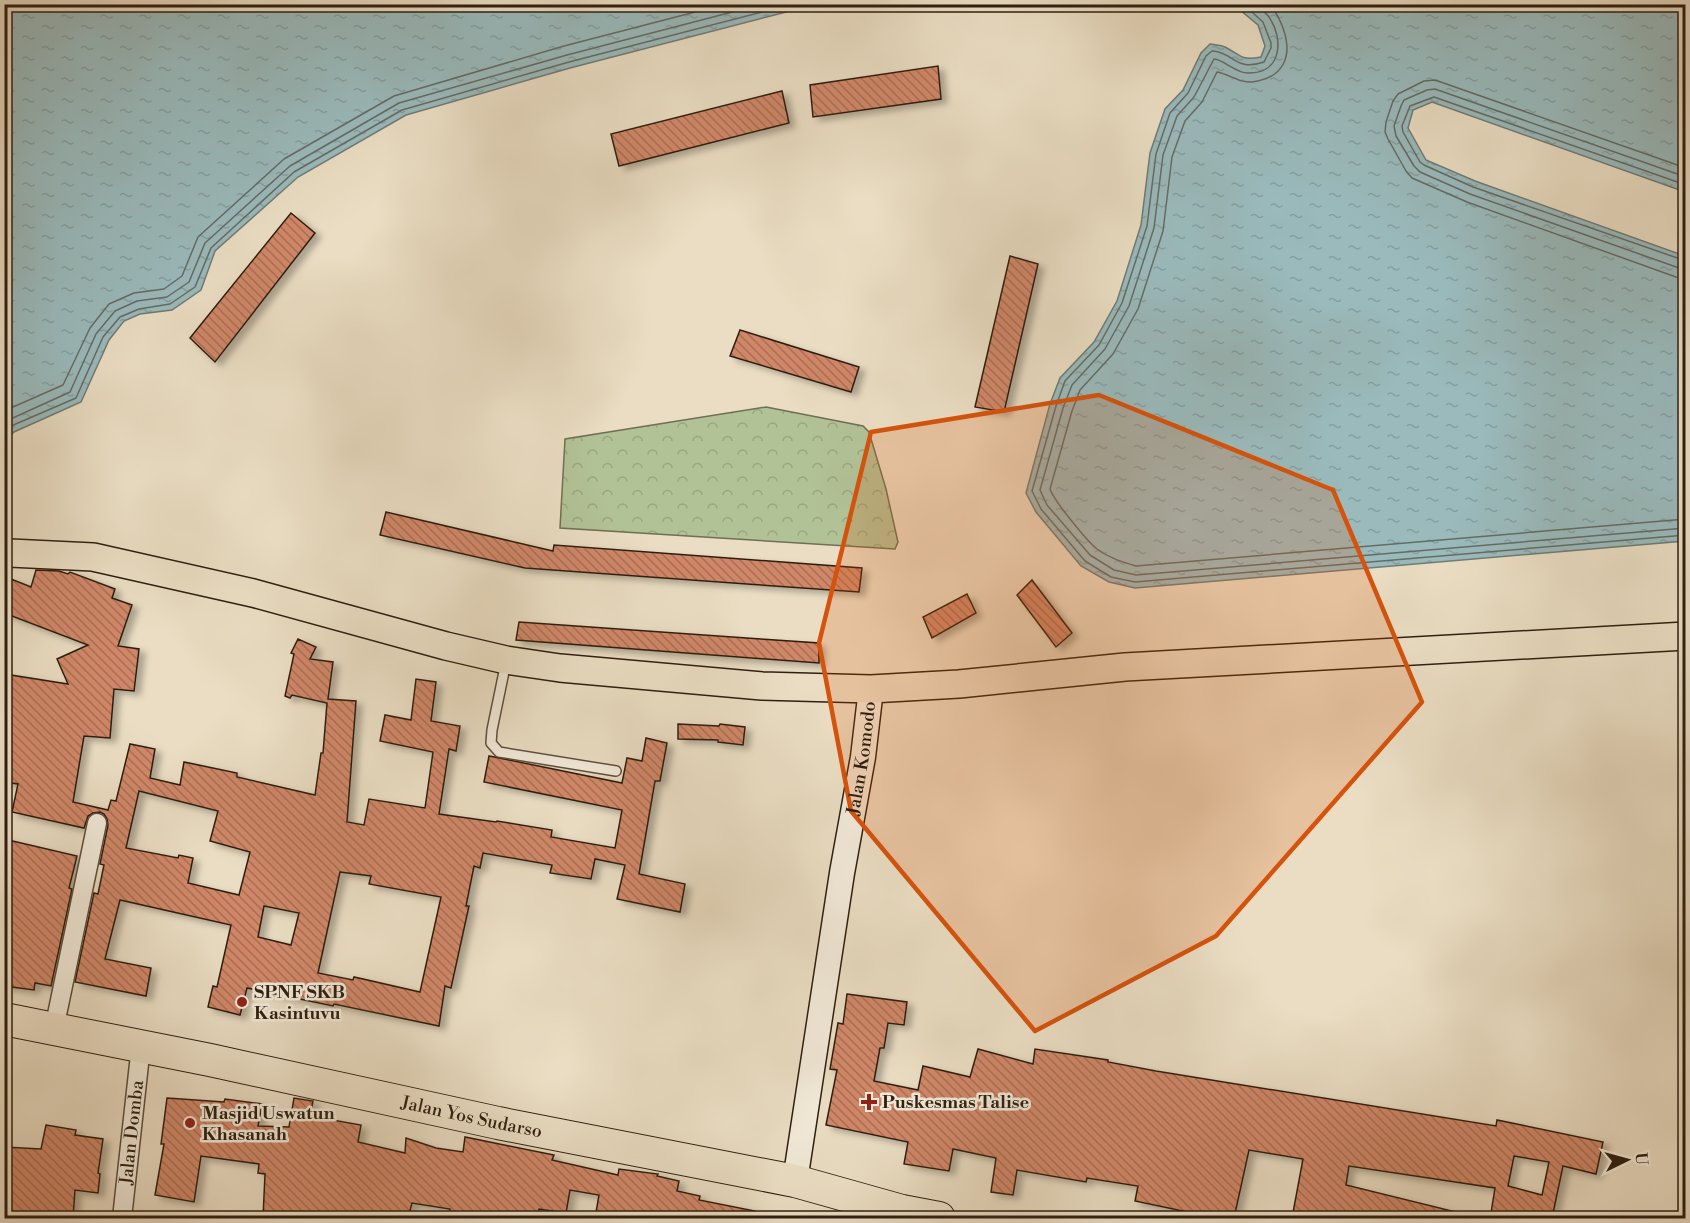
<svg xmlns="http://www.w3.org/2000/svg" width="1690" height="1223" font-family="'Libre Bodoni',serif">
  <defs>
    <pattern id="park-crowns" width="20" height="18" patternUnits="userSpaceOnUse" patternTransform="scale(1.5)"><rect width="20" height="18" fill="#b2c297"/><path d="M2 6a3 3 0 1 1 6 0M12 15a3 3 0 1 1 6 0" fill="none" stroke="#99a681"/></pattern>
    <pattern id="water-ripples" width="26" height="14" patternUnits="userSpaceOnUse" patternTransform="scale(1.5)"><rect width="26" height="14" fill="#9ababc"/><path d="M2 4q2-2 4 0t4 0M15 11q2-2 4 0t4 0" fill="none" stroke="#859fa1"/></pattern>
    <pattern id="building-back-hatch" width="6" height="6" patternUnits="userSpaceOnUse" patternTransform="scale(1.5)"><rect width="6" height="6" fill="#d08768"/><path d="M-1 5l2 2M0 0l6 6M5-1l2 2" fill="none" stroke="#a96e54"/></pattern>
    <filter id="shadow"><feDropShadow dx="6" dy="4" stdDeviation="3" flood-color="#0004"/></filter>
  </defs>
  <rect width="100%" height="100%" fill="#eaddc3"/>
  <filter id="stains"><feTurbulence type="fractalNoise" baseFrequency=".00333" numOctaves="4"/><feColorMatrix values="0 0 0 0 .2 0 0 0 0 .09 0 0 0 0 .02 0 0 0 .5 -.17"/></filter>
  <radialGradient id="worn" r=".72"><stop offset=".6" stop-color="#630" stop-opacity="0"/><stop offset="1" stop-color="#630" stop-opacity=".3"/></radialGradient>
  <polygon fill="url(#park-crowns)" stroke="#707054" stroke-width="1.5" points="766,407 863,426 869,432 886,489 898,542 895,549 560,528 565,439"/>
  <g fill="url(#water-ripples)" stroke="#6f7c77" stroke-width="1.5">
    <polygon points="5,4 854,4 854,5 794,10 570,68 406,115 298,177 215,251 201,290 172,310 140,314 124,321 109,340 81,402 14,432 5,441"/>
    <path d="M1234,5H1685V192L1432,102L1413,110L1408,128L1426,160L1475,181L1685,256V541L1135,588L1109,582L1081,566L1036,512L1026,493L1050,404L1060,378L1094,342L1117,301L1141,225L1150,153L1165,109L1183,90L1201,53L1210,44C1215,45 1221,45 1225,47C1241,55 1240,61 1261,57L1265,46L1258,25Z"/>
  </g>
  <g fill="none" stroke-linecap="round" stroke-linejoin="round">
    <g stroke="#646c66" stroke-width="1.5">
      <path d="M1243,4L1263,22L1271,43V48L1264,62C1235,72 1234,52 1212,51L1206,56L1188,93L1170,113L1156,154L1147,226L1122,303L1099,345L1065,381L1056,406L1032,491L1041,509L1085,561L1111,577L1135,582L1686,535"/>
      <path d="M1255,4C1259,8 1265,12 1269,17C1284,39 1282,74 1248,73C1235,73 1225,60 1214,59L1194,97L1177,116L1163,155L1154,228L1129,306L1105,349L1072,385L1063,408L1040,490L1047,505L1090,555L1114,570L1136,575L1686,528"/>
      <path d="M1268,4C1276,11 1279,18 1283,28C1293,56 1284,78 1252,82C1239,83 1229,74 1217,72L1202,102L1185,121L1172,157L1163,231L1138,309L1113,354L1080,390L1072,411L1050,489C1054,501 1087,541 1097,549C1109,558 1122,562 1136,566L1686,519"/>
      <polyline points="1686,168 1435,80 1424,81 1398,94 1393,101 1386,122 1385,132 1388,139 1406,171 1412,178 1467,202 1676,277 1686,278"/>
      <polyline points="1686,177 1435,89 1427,90 1404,100 1401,106 1394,126 1396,136 1414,166 1420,172 1470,194 1679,268 1686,269"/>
      <polyline points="1686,185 1434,97 1410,106 1402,126 1403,132 1420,162 1424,165 1473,187 1686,261"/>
      <polyline points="4,411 63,385 90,328 109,304 134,293 164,289 182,276 198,237 284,159 394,96 564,46 726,4"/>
      <polyline points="4,422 70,392 96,334 115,311 137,301 167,297 189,282 205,243 290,166 399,103 567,55 763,4"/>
      <polyline points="4,432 11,426 76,398 103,337 120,317 139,309 170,304 195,287 211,248 294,172 402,110 569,62 793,4"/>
    </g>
  </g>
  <g fill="url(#building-back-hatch)" stroke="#2e1f10" stroke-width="1.5" fill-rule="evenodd" filter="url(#shadow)">
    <polygon points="938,66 941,99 813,117 810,85"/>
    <polygon points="782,91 789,123 619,166 611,134"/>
    <polygon points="291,213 315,233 215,362 190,338"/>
    <polygon points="1010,256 1038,264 1004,412 975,407"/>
    <polygon points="740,330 859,367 851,392 730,356"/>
    <polygon points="386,512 553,551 554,545 862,568 859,592 525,568 380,535"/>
    <path d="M36,570L59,571L68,574L70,572L115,589L112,598L132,605L118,646L139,649L134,691L114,689L110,738L84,736L73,802L108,810L111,800L116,801L130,744L155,749L150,778L180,785L184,762L237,773V777L315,795L321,753H323L327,703L292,695L290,698L285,696L294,654L291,653L298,639L316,647L310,659L333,662L328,699L356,701L347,822L364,825L369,799L425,808L433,752L380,741L385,715L411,720L416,679L436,682L431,721L460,726L456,751L449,749L439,814L496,822L497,821L552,830L551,837L615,848L622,810L484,782L489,756L622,783L627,758L642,761L646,738L667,743L660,781H655L639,874L685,884L680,912L617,899L625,865L595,859L591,879L550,873L552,865L483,853L480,868L474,866L466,906H469L451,988L445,986L439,1026L334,1004L333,1006L247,988L240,1015L208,1007L213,986L217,987L231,925L120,900L105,959L151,968L146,996L75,982L94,893L98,894L104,865L100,864L108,825L107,819L104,814L100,812L93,813L88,816L84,828L12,812L18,784L4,782V674L68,684L57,659L88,645L4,613V597L11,579L31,587ZM139,791L218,811L210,841L250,852L239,895L188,883L193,858L179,855L178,858L126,848ZM340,872L371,876L369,884L441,897L420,992L354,977L353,980L318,973ZM264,906L299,913L291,945L258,937Z"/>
    <polygon points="1032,580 1072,633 1056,647 1017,595"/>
    <polygon points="967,594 976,613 932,638 923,617"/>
    <polygon points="519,622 819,643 819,663 516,640"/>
    <polygon points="678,724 719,726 720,724 745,727 743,745 718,742 718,740 678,739"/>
    <polygon points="4,839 77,856 69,888 72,889 51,986 35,983 34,990 4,986 4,889 8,871 4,870"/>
    <path d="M847,994L907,1002L904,1025L888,1023L884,1048H880L874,1081L918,1090L923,1066L970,1077L978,1049L1033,1064L1035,1049L1108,1060V1062L1156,1071L1496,1126L1497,1120L1603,1142L1596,1174L1563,1166L1552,1218H1518L1491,1213L1495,1188L1349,1166L1346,1185L1460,1213L1459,1218H1292L1303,1159L1249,1150L1234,1218H1216L1135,1201L1138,1186L1087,1178L1086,1182L1017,1170L1013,1195L991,1192L996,1158L953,1149L949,1171L904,1164L908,1142L826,1125L837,1070L830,1069L838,1023L843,1024ZM1514,1156L1549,1162L1542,1195L1508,1186Z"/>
    <polygon points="167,1098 224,1102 225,1099 262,1104 258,1126 289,1127 294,1098 313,1101 310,1116 361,1125 358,1142 405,1153 406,1138 436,1148 463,1152 465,1137 554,1155 552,1160 618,1175 619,1169 658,1174 657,1176 679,1181 677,1191 700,1196 699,1200 755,1211 754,1218 595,1218 599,1195 570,1190 566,1213 539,1209 537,1218 518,1215 517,1218 448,1218 450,1209 412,1203 408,1218 263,1218 265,1174 258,1173 259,1164 201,1156 194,1202 155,1195 164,1144 161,1144"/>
    <polygon points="46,1125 76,1130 75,1135 103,1139 98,1173 100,1174 98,1193 75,1190 73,1218 4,1218 4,1147 41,1149"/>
  </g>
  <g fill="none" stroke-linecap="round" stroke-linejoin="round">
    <g stroke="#5d4e3d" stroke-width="12">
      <polyline id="lane" points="506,662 492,730 491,743 499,752 616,771"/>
    </g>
    <g stroke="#5d4e3d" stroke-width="21">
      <g id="street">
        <polyline points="54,1029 97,823"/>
        <path id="s1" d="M122,1218L141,1046"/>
      </g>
    </g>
    <g stroke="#2e1f10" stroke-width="27">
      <g id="secondary">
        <path id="s2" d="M795,1181L842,873L863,757L871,689"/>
      </g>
    </g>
    <g stroke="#2e1f10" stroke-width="30">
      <polyline id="primary" points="4,555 10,553 93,557 253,593 446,646 506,660 560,668 762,686 871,689 959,684 1125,667 1686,636"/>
    </g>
    <g stroke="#2e1f10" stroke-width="34">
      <g id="highway">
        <path id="s3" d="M4,1019L210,1060L498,1123L795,1181L902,1211L939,1218"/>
      </g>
    </g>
    <use href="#lane" stroke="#f1e9d8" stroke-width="9"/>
    <use href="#street" stroke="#f1e9d8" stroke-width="18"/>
    <use href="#secondary" stroke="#f1e9d8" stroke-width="24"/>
    <use href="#primary" stroke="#eaddc3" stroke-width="27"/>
    <use href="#highway" stroke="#eaddc3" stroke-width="32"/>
  </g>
  <path fill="#d5530c" fill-opacity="0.2" stroke="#d5530c" stroke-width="4.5" stroke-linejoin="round" d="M1099,395L1333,490L1422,702L1216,936L1035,1031L851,811L819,643L871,432Z"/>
  <g fill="#8f2418" stroke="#f1e9d8" stroke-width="2">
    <circle cx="242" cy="1002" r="6"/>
    <path d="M866 1093h6v6h6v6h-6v6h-6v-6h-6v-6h6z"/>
    <circle cx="190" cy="1123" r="6"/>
  </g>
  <g text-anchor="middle" stroke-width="5" stroke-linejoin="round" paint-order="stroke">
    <g font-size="18" fill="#2e1f10" stroke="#f1e9d8">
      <text dy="6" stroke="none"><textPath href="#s2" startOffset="428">Jalan Komodo</textPath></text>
      <text dy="6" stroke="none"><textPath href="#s3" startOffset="478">Jalan Yos Sudarso</textPath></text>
      <text dy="6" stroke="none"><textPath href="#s1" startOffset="86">Jalan Domba</textPath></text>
    </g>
    <g font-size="18" font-weight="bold" fill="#2e1f10" stroke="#f1e9d8" text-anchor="start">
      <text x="254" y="998">SPNF SKB<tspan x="254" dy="21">Kasintuvu</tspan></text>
      <text x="882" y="1108">Puskesmas Talise</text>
      <text x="202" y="1119">Masjid Uswatun<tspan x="202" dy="21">Khasanah</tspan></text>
    </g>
  </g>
  <rect width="1690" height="1223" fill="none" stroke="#eaddc3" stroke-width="24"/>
  <rect x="6" y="6" width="1678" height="1211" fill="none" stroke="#2e1f10" stroke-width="3"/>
  <rect x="12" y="12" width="1666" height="1199" fill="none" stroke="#2e1f10" stroke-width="1.5"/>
  <g transform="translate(1627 1160) rotate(85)" stroke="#f1e9d8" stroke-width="4.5" paint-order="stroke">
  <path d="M0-4.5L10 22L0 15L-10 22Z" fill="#2e1f10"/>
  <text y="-9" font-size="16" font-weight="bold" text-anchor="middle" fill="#2e1f10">U</text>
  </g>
  <rect width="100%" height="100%" filter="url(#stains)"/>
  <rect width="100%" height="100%" fill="url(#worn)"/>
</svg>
